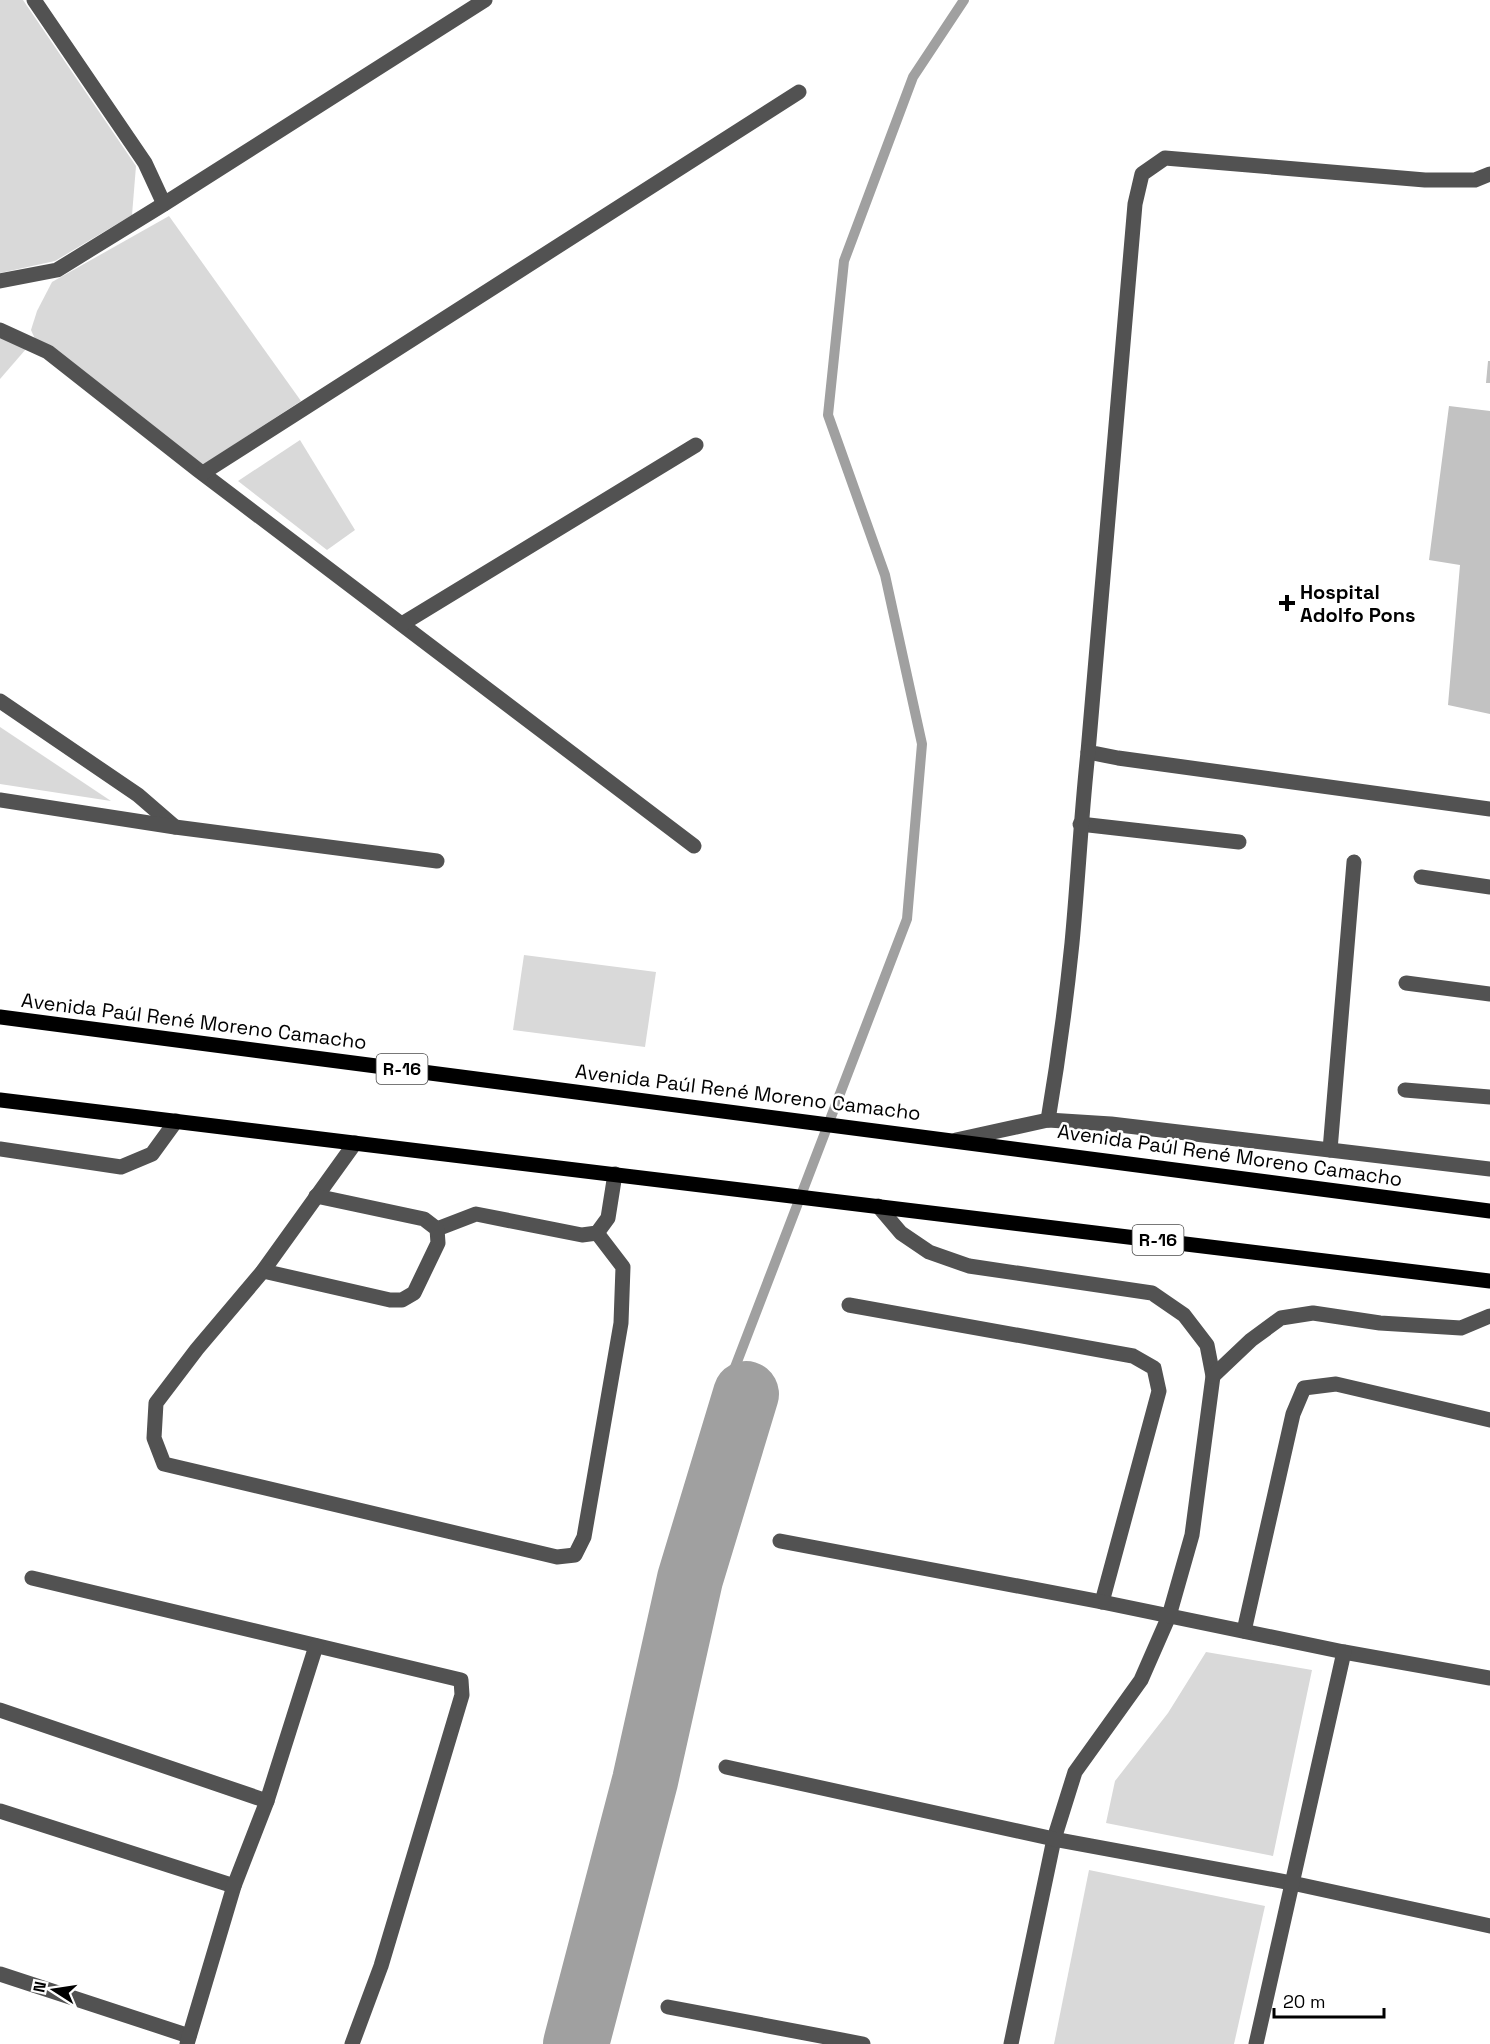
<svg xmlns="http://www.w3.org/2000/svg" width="1490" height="2044" font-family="'Space Grotesk',sans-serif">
  <rect width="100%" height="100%" fill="#fff"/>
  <g fill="#d9d9d9">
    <polygon points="0,0 23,0 136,166 132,215 55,261 0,273"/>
    <polygon points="169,216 301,401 198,468 39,348 31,330 37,311 52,282"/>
    <polygon points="0,337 26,349 0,379"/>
    <polygon points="300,440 355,530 327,550 238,481"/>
    <polygon points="0,727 111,801 0,784"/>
    <polygon points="524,955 656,972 645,1047 513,1030"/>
    <polygon points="1206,1652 1312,1670 1273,1856 1106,1823 1115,1781 1168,1713"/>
    <polygon points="1089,1870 1265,1906 1234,2044 1054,2044"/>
  </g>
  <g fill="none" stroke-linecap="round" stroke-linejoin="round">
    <polyline stroke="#a0a0a0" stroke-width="10" points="556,2044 658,1634 694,1474 907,919 922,744 885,575 828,415 844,261 913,77 964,0"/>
    <polyline stroke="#a0a0a0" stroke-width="66" points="576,2044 645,1781 690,1579 746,1394"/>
  </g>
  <g fill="#c2c2c2">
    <polygon points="1488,361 1490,361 1490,383 1486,383"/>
    <polygon points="1449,406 1490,411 1490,714 1448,705 1460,565 1429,560"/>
  </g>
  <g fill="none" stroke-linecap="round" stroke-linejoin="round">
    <g stroke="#525252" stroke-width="15">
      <polyline points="34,0 145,163 164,204"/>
      <polyline points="1490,174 1475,180 1425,180 1165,158 1142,174 1135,204 1088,752 1118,758 1490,809"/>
      <polyline points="0,281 57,270 164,204 485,0"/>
      <polyline points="0,330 48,352 198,470 694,846"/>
      <polyline points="203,473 799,92"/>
      <polyline points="402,624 696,445"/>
      <polyline points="0,701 138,795 175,827"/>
      <polyline points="0,800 175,827 437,861"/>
      <polyline points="1080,824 1239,842"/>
      <polyline points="1421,877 1490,887"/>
      <polyline points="1406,983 1490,994"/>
      <polyline points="1405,1090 1490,1097"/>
      <path d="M1048,1120C1058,1061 1066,1002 1072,943C1078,880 1081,816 1088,752"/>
      <polyline points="956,1140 1048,1120 1111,1124 1490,1169"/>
      <polyline points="355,1143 263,1271 197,1349 156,1403 154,1438 164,1464 557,1557 575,1555 584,1537 621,1323 623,1267 597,1233"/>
      <polyline points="0,1149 121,1167 152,1154 176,1121"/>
      <polyline points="1330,1150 1354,862"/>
      <polyline points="878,1206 901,1233 929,1252 969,1266 1152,1293 1184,1315 1207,1345 1213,1376 1192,1535 1169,1616 1141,1680 1075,1772 1054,1839 1011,2044"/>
      <polyline points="437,1229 476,1214 582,1235 597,1233 608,1218 615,1174"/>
      <polyline points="263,1271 390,1300 402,1300 414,1293 438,1243 437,1229 424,1219 316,1196"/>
      <polyline points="849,1305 1133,1356 1154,1368 1159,1391 1102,1602"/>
      <polyline points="1213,1376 1251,1340 1281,1318 1313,1313 1380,1323 1461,1328 1490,1316"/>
      <polyline points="780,1541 1102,1602 1344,1652 1490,1678"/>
      <polyline points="32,1578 461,1680 462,1695 381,1966 352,2044"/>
      <polyline points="1244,1631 1293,1414 1304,1388 1336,1384 1490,1420"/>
      <polyline points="0,1710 267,1801"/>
      <polyline points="726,1767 1054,1839 1292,1883 1490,1926"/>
      <polyline points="0,1811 234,1886"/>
      <polyline points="0,1974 189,2036"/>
      <polyline points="668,2007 863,2044"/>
      <polyline points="187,2044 234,1886 267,1801 316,1646"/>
      <polyline points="1256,2044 1344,1652"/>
    </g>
    <g stroke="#000" stroke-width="15">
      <polyline points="0,1017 1490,1211"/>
      <polyline points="0,1100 1490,1281"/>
    </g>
  </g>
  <path fill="#000" stroke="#fff" stroke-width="2" d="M1284 594h6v6h6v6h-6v6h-6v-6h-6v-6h6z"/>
  <g text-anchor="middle" stroke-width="5" stroke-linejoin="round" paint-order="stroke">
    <g fill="#fff" stroke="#4c4c4c" stroke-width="1.5">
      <rect x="376.5" y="1054" width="51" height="30" rx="4.5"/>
      <rect x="1132.5" y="1225" width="51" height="30" rx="4.5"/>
    </g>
    <g font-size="18" font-weight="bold" fill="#000">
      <text x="402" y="1075">R-16</text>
      <text x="1158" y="1246">R-16</text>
    </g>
    <g font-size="20" font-weight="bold" fill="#000" stroke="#fff" text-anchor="start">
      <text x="1300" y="599">Hospital<tspan x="1300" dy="23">Adolfo Pons</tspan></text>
    </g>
    <g font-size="20" fill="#000" stroke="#fff">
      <text transform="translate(194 1021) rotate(7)" y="7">Avenida Paúl René Moreno Camacho</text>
      <text transform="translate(748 1092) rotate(7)" y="7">Avenida Paúl René Moreno Camacho</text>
      <text transform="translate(1230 1155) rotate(8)" y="7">Avenida Paúl René Moreno Camacho</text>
    </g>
  </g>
  <g transform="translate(54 1990) rotate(282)" stroke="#ffffff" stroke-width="4.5" paint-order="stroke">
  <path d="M0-4.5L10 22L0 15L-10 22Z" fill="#000000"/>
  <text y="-9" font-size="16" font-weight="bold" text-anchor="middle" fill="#000000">N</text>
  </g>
  <path d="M1274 2008v9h110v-9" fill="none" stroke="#000000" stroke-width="3"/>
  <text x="1283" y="2008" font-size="18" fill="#000000" stroke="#ffffff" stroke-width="4.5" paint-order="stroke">20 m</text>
</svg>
